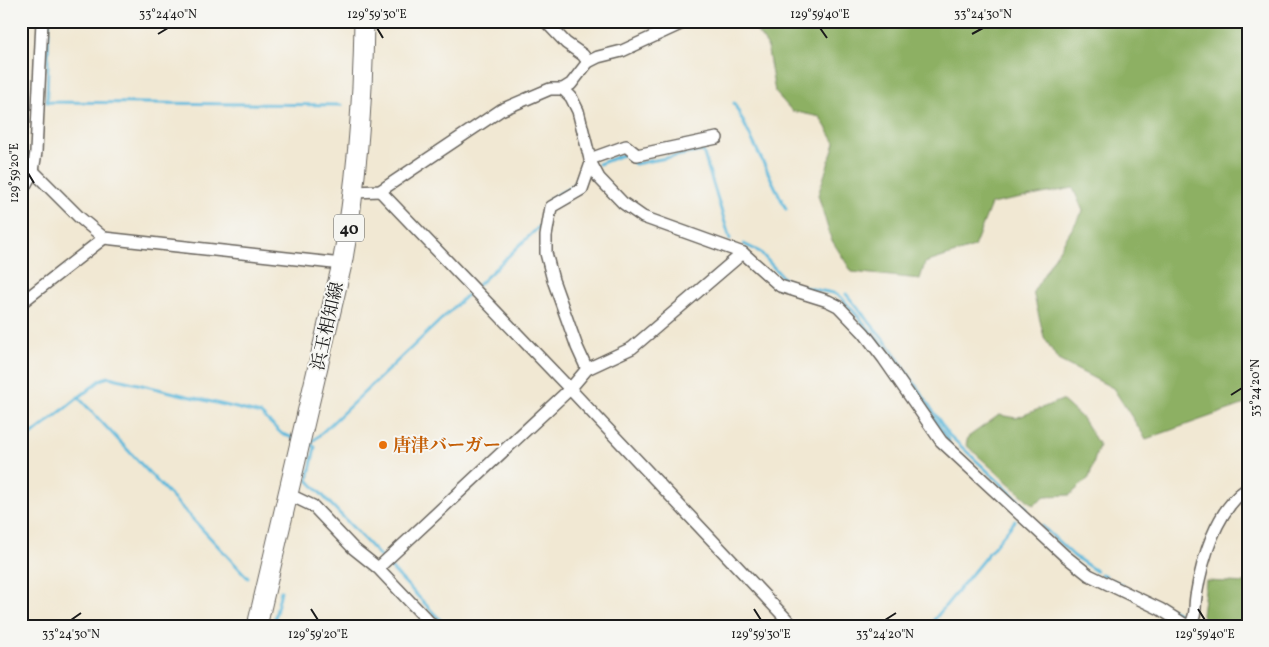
<svg xmlns="http://www.w3.org/2000/svg" width="1269" height="647" font-family="Vollkorn,'Noto Serif JP',serif">
  <rect width="100%" height="100%" fill="#f6f6f2"/>
  <filter id="ink" filterUnits="userSpaceOnUse"><feTurbulence type="fractalNoise" baseFrequency=".02" numOctaves="2"/><feDisplacementMap in="SourceGraphic" scale="10" xChannelSelector="R" yChannelSelector="G"/><feConvolveMatrix kernelMatrix="1 2 1 2 8 2 1 2 1" color-interpolation-filters="sRGB"/></filter>
  <filter id="wash" filterUnits="userSpaceOnUse"><feTurbulence type="fractalNoise" baseFrequency=".0096" numOctaves="4" result="noise"/><feDisplacementMap in="SourceGraphic" scale="20" xChannelSelector="R" yChannelSelector="G"/><feGaussianBlur stdDeviation="1.12" result="paint"/><feColorMatrix in="noise" values="0 0 0 0 0 0 0 0 0 0 0 0 0 0 0 0 0 1.4 0 .05"/><feComposite in="paint" operator="in"/></filter>
  <g filter="url(#wash)">
    <rect width="100%" height="100%" fill="#f1e8d3"/>
    <g fill="#8db063" stroke="#546640">
      <polygon points="749,21 1248,21 1248,403 1146,439 1113,388 1058,360 1044,337 1033,292 1083,211 1073,188 991,204 974,247 925,263 920,279 852,272 831,239 818,195 835,143 820,117 792,111 775,92 767,45"/>
      <polygon points="1062,400 1082,418 1099,445 1089,478 1070,495 1045,496 1033,505 966,445 968,437 999,415 1016,418"/>
      <polygon points="1206,581 1248,583 1248,626 1208,626 1202,615"/>
    </g>
    <g fill="none" stroke-linecap="round" stroke-linejoin="round">
      <g stroke="#5eb9dc" stroke-width="3">
        <polyline points="49,21 47,102 341,105"/>
        <polyline points="734,103 786,209"/>
        <polyline points="599,164 625,154 635,164 703,151 730,239"/>
        <path d="M545,209C547,196 560,194 570,188C573,185 576,182 578,178"/>
        <polyline points="744,244 760,252 786,281 797,286 833,293 841,297 886,349 949,441"/>
        <polyline points="478,285 543,223 543,220"/>
        <polyline points="846,294 890,347 949,435 1027,508"/>
        <polyline points="78,397 248,578"/>
        <polyline points="307,442 315,447 308,480 446,626"/>
        <polyline points="21,443 102,379 109,377 261,414 282,434 294,438"/>
        <polyline points="311,443 467,295"/>
        <polyline points="1020,507 1032,518"/>
        <polyline points="1042,526 1074,556 1096,571"/>
        <polyline points="1101,574 1106,576"/>
        <polyline points="1112,580 1121,584"/>
        <polyline points="1169,608 1182,615"/>
        <polyline points="273,626 281,591"/>
        <polyline points="929,626 1015,521"/>
      </g>
    </g>
  </g>
  <g filter="url(#ink)">
    <g fill="none" stroke-linecap="round" stroke-linejoin="round">
      <g stroke="#67635c" stroke-width="14">
        <g id="minor">
          <polyline points="545,21 566,43 583,55 588,62"/>
          <polyline points="563,89 571,97 578,111 591,163 599,178 623,203 643,217 743,253 780,286 828,301 838,306 864,333 884,359 941,441 1064,555 1089,575 1160,609 1187,626"/>
          <polyline points="590,159 626,146 637,155 717,138"/>
          <polyline points="33,171 79,217 104,238 342,264"/>
          <polyline points="380,191 570,389 793,626"/>
          <polyline points="354,192 380,191 501,110 550,89 563,89 571,84 588,62 598,57 622,51 687,21"/>
          <polyline points="21,193 33,171 36,152 42,21"/>
          <polyline points="21,303 104,238"/>
          <polyline points="587,369 577,347 553,280 546,253 546,236 551,207 582,189 591,163"/>
          <polyline points="288,494 313,506 353,548 378,568 433,626"/>
          <polyline points="378,568 570,389 587,369 632,348 743,253"/>
          <path d="M1190,626C1197,613 1194,609 1196,596C1202,560 1216,509 1248,488"/>
        </g>
      </g>
      <g stroke="#67635c" stroke-width="21">
        <path id="primary" d="M257,626L342,264C357,184 363,103 364,21"/>
      </g>
      <use href="#minor" stroke="#fff" stroke-width="11"/>
      <use href="#primary" stroke="#fff" stroke-width="19"/>
    </g>
  </g>
  <path fill="none" stroke="#1c1c1c" stroke-width="2" d="M377,28L383,38M820,28L827,38M158,34L168,28M972,34L983,28M28,173L34,183M1231,395L1242,388M311,609L318,620M754,609L761,620M1198,609L1205,620M71,620L81,613M885,620L896,613"/>
  <circle fill="#e8710a" stroke="#f6f6f2" stroke-width="2" cx="383" cy="445" r="5"/>
  <g text-anchor="middle" stroke-width="4" stroke-linejoin="round" paint-order="stroke">
    <rect fill="#f6f6f2" stroke="#5d5d5c" stroke-width="1" x="334" y="214.5" width="30" height="27" rx="4"/>
    <g font-size="16" font-weight="bold" fill="#1c1c1c">
      <text x="349" y="234">40</text>
    </g>
    <g font-size="18" fill="#1c1c1c" stroke="#f6f6f2">
      <text transform="translate(327 326) rotate(-77)" y="6">浜玉相知線</text>
    </g>
    <g font-size="18" font-weight="bold" fill="#c56008" stroke="#f6f6f2" text-anchor="start">
      <text x="393" y="451">唐津バーガー</text>
    </g>
  </g>
  <rect width="1269" height="647" fill="none" stroke="#f6f6f2" stroke-width="55"/>
  <rect x="28" y="28" width="1214" height="592" fill="none" stroke="#1c1c1c" stroke-width="2"/>
  <g font-size="12" text-anchor="middle" fill="#1c1c1c">
    <text x="168" y="18">33°24'40"N</text>
    <text x="377" y="18">129°59'30"E</text>
    <text x="820" y="18">129°59'40"E</text>
    <text x="983" y="18">33°24'30"N</text>
    <text transform="translate(14 173) rotate(-90)" y="4">129°59'20"E</text>
    <text transform="translate(1255 388) rotate(-90)" y="4">33°24'20"N</text>
    <text x="71" y="638">33°24'30"N</text>
    <text x="318" y="638">129°59'20"E</text>
    <text x="761" y="638">129°59'30"E</text>
    <text x="885" y="638">33°24'20"N</text>
    <text x="1205" y="638">129°59'40"E</text>
  </g>
</svg>
